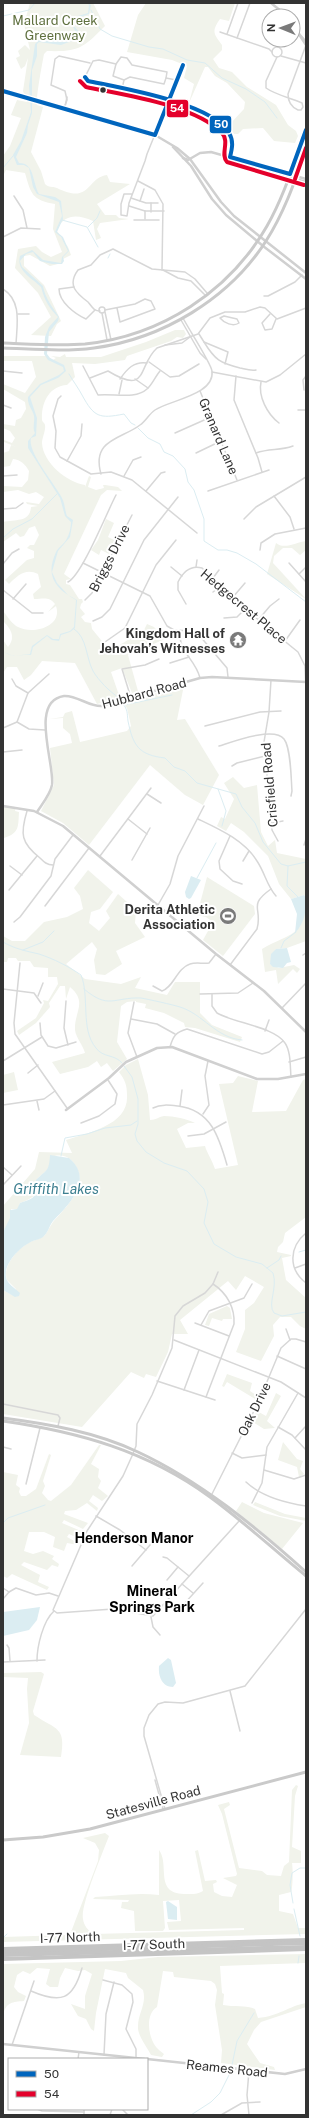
<svg xmlns="http://www.w3.org/2000/svg" width="309" height="2118" font-family="'Public Sans',sans-serif">
  <rect width="100%" height="100%" fill="#fff"/>
  <g fill="#f1f3eb">
    <path d="M30,3H93L105,26C83,48 79,52 47,51L44,54C42,65 36,96 37,105L43,107L31,152L41,171L45,184C49,188 52,186 57,188C91,205 86,178 107,175L110,182L130,184L97,204L105,215H116L119,218L129,219L100,223L97,229L101,238L96,240L93,221C77,214 65,214 56,230L68,247L71,255L63,259L62,263L50,266L30,255L24,256V266L44,285L61,321L57,324L51,336L31,335L51,317L38,293L15,268L18,249L36,246L42,252L51,257L62,252L53,229L55,204C32,200 31,194 25,173L6,170L3,176V156L10,146L21,118L11,115L17,100L27,102L23,91L28,58L25,66L21,69L16,58L20,56L18,51L25,45L30,50L24,24Z"/>
    <path d="M146,3H235L229,21L220,19C211,32 214,34 222,45V50L213,59L219,68L232,72L247,87L276,105L288,125L296,131L298,136L295,143L274,141L263,128L243,129L238,134H234L229,125L244,109L245,102L227,83L215,76L208,67H205L189,103L194,84L184,78L187,66L172,60L127,52L138,15Z"/>
    <path d="M175,330H184L186,334L183,338L177,337L171,341L127,356L125,360L95,364L72,363L75,377L67,385C49,386 41,403 42,420C42,422 45,423 45,425C46,430 42,438 42,443C43,463 67,482 85,485V487L89,476L91,477L88,487L96,490L104,488L103,485H105L118,487L122,491L107,490L101,495L64,574L71,579L66,580V584L70,585L79,599H82L83,602L81,604L80,608L85,614L81,617L85,622L91,623L92,629L110,651L144,630L147,624L154,627L165,639L128,655L138,691L132,693L122,668L111,672L120,698L97,704L75,663L42,661L31,675L24,680L17,667H7L3,673V640L8,647C16,637 11,629 3,621V611C7,616 13,625 18,627C34,635 63,626 56,606L48,612L55,604C49,596 43,599 34,599L33,594L41,587L38,574C26,568 18,575 9,584L5,580L27,560L34,558V551L27,548L30,545H34L39,535L35,526L29,528L24,536L20,537L16,533L3,542V522C15,519 30,523 31,507L38,506L27,504L26,502L39,504L44,497L36,492L29,494L18,490L3,492V486L22,487L28,480L29,471C25,464 21,460 13,459L10,466L3,467V453L9,451L11,445L19,448L4,442V440L12,443L15,438L10,431L3,428V424L15,426L16,420L21,418L26,409L25,402L3,389V384L25,393L36,377L32,361H3V356H47L53,360L56,358L51,356L60,357L65,354L66,357H101L146,342Z"/>
    <polygon points="106,519 114,523 108,537 116,541 109,554 101,550 99,555 91,550 98,540"/>
    <path d="M306,541V550L300,555L292,548H283L274,556L273,563L306,599L267,574L276,543C284,550 297,542 306,541Z"/>
    <polygon points="184,685 177,720 185,719 219,775 203,805 185,795 150,765 89,845 63,823 41,811 54,785 50,748 72,743 70,734 63,728 63,718 49,719 63,717 65,713 72,711 80,742 127,731 131,726 127,708 122,703"/>
    <polygon points="233,777 244,788 257,785 261,832 268,846 275,840 277,853 306,859 306,898 304,895 291,899 279,884 268,856 244,832 231,823 226,831 217,826 221,817 225,819 234,799 224,783"/>
    <path d="M3,806L16,807L15,811L19,812C18,826 20,833 4,838L3,841Z"/>
    <path d="M88,870L113,892L100,909L91,912L89,923L99,931L110,918L106,911L118,894L136,910L135,923L145,937L116,951L122,964L105,975L96,974L94,960L97,949L92,942L66,964L85,979L121,984L141,977L135,988L167,995L175,982H200V1013L212,1025L242,1037L240,1042L195,1028L185,1027L184,1023L164,1013L145,1008L146,1004L136,1002V1001L127,1002L121,1006L117,1042L127,1059L113,1071L107,1063L101,1067L97,1061L88,1067L60,1074L52,1062L85,1053C83,1045 76,1038 75,1030C74,1012 88,1002 70,987L66,999L65,986H60L49,1003L50,1007L36,1023L19,1035L17,1031L36,1018L44,1003L43,1000L48,1001L58,984L57,977H48V968L34,967L30,961H18L16,958H8L7,962H3V936L12,941H25L44,922L67,917L83,909L80,896L74,888Z"/>
    <polygon points="207,877 254,906 255,914 223,956 203,940 213,922 206,917 197,915"/>
    <path d="M306,899V941L287,948L276,949L270,964L279,968L294,965L300,969L297,973L293,969L278,984L276,970L265,972L262,949C291,932 304,938 306,899Z"/>
    <path d="M138,1059L148,1095L150,1120C156,1120 158,1117 164,1116C174,1116 187,1119 195,1123H188L177,1129L186,1148L205,1146C207,1153 212,1160 215,1169L238,1165L219,1084L233,1083L238,1076L258,1081L252,1112L286,1111L303,1080L306,1079V1217L285,1233L283,1242L278,1247L277,1252L291,1255V1256L282,1258L286,1280L306,1298V1329L300,1326L291,1317H280L273,1325L274,1336L261,1361L236,1352L245,1329V1310L254,1303L264,1287L245,1276L236,1290L228,1281L180,1320L188,1334H172L168,1352L156,1377L146,1374L144,1378L131,1372L82,1427L3,1414V1290L12,1295L16,1289L7,1280C2,1266 17,1250 28,1243C33,1240 41,1239 45,1235C48,1231 50,1226 53,1222C68,1205 92,1183 72,1161C66,1154 57,1155 50,1157C53,1169 45,1171 38,1178C30,1186 47,1194 20,1203L18,1209H11L10,1220L3,1232V1206L35,1169L39,1152L72,1153L66,1140C89,1132 129,1125 127,1095C127,1085 125,1080 119,1072L126,1065Z"/>
    <polygon points="14,1072 18,1090 3,1093 3,1075"/>
    <polygon points="227,1306 230,1308 232,1319 223,1319 222,1321 212,1318 209,1326 205,1325 209,1314"/>
    <polygon points="227,1374 252,1383 250,1391 259,1397 257,1400 227,1382 224,1387 222,1386"/>
    <polygon points="276,1393 281,1396 267,1421 275,1428 264,1429 251,1421 257,1411 266,1416"/>
    <polygon points="283,1442 297,1459 303,1461 300,1469 304,1474 299,1477 297,1467 278,1460"/>
    <polygon points="99,1445 101,1445 91,1464 99,1469 98,1477 101,1481 98,1488 108,1496 102,1501 93,1495 89,1501 98,1508 97,1511 87,1503 76,1510 65,1511 64,1514 88,1523 83,1529 64,1520 62,1523 81,1531 78,1538 69,1534 67,1537 78,1543 78,1545 67,1543 64,1551 53,1547 55,1537 44,1532 29,1532 24,1551 33,1554 43,1551 54,1556 52,1559 59,1564 58,1567 52,1565 47,1570 24,1562 21,1565 40,1575 38,1582 49,1587 47,1590 12,1574 7,1578 3,1576 3,1472 18,1475 16,1485 20,1488 19,1492 21,1496 26,1496 36,1489 49,1454 51,1455 43,1481 45,1486 42,1493 48,1500 51,1501 71,1485"/>
    <polygon points="242,1502 264,1513 303,1523 282,1549 236,1511"/>
    <polygon points="255,1502 285,1514 306,1518 306,1521 280,1516 253,1505"/>
    <path d="M41,1672L44,1674L33,1711L34,1715C57,1730 66,1727 61,1757L20,1755L29,1723L27,1689L28,1678L3,1677V1673Z"/>
    <path d="M296,1785L298,1786L295,1796L292,1847L301,1851V1863H292C293,1868 293,1887 291,1892L279,1895V1911L293,1914L298,1928H306V1934L3,1942V1937L65,1935L71,1932L98,1861L99,1850L95,1843L83,1838L105,1833L109,1836C103,1852 80,1906 83,1919C84,1926 88,1930 93,1934L244,1930V1928L169,1930L167,1922L181,1921L179,1900L163,1901L165,1928L163,1931H135L134,1911L121,1908L122,1902H128L129,1900L93,1899L95,1897C116,1896 137,1892 159,1895V1850C170,1865 154,1893 184,1894C191,1894 197,1895 203,1891L195,1851L198,1850L205,1881L216,1880L217,1882L213,1884L214,1892L222,1896L232,1897L237,1885L223,1878L236,1876L237,1874L222,1814L218,1805L229,1802L230,1805L224,1809L239,1868L262,1871L267,1875L281,1876L284,1866L289,1862L292,1790Z"/>
    <path d="M306,1954V1963L220,1966L222,1993L224,1994L223,2005C233,2007 247,2005 255,2009L258,2018C279,2016 289,2006 306,2003V2007L261,2022L254,2030L247,2044L260,2063L274,2067L275,2070L221,2063L222,2050L215,2005L217,1990L215,1984L211,1981L174,1977L173,1972L163,1971L157,2007C146,2014 148,2032 153,2042C155,2047 160,2051 164,2054L162,2057L151,2055C147,2047 137,2035 138,2026C138,2013 147,2004 143,1990L128,1978L126,1973L105,1969L96,2013L94,2031L91,2029L86,2019L78,2016L71,2004L85,2009V1996L92,1974L85,1970L78,1971L65,1968L60,1978L58,1987H50L46,1984L50,1969L37,1968L30,1974L23,1971L17,1975L14,1987L18,1992L26,1996L24,2001C12,2002 7,2002 3,2014V1964L121,1961L158,1957Z"/>
  </g>
  <g fill="#dbedf2">
    <path d="M87,3L91,5L89,14L78,18L73,25L81,34L80,38L61,45L39,42L37,44V56L32,70V113L28,125L27,133L16,157L19,163C35,163 32,182 39,194L55,197L61,201L63,219L57,232L63,237L69,251L63,257L64,261L62,264H52L40,261L33,252L26,254L20,261L22,267L43,286C45,298 53,308 59,317L58,321L49,332L47,354L50,358L64,365L66,371L58,378L41,385L30,397L37,418L36,436L31,438C27,452 55,484 62,498C65,504 65,511 67,516L73,520L70,537L58,551L52,572L57,583L68,595L77,600L75,628L70,632L61,635L59,641L52,640L47,636L33,647L31,655C18,654 15,659 4,652L13,656L30,654L32,646L47,635L53,639H59L60,634L70,631L74,627L76,600C55,588 45,576 56,552C57,549 60,547 62,545C68,540 71,529 71,522L65,516L60,498L28,448V441L35,433C32,427 35,423 34,416C33,410 27,405 28,397L40,384L59,375L64,371L63,367L48,360L44,354L45,337L49,327L58,317C49,308 44,299 41,287C32,278 16,271 20,256L32,250L43,260L61,263L62,257L68,251L61,237L55,232L62,216L59,202L37,194L33,187L29,168L24,165H17L13,155L21,141L31,112L29,86L35,44L40,39L65,42L78,36L72,25L78,16L88,13L89,5Z"/>
    <polygon points="191,876 201,880 191,898 189,899 186,897 185,892"/>
    <path d="M304,895L306,898C306,912 305,922 295,933L297,914L291,899Z"/>
    <polygon points="276,949 287,948 291,962 287,963 283,968 273,967 270,964 271,954"/>
    <path d="M50,1155L69,1158C94,1179 70,1204 53,1221C49,1226 48,1233 43,1237C39,1240 33,1240 29,1243C18,1249 4,1264 6,1277C7,1284 15,1288 20,1293L19,1296L15,1297L3,1290V1232L10,1218V1210L17,1209L20,1203C37,1198 36,1196 36,1180C47,1169 49,1172 50,1155Z"/>
    <polygon points="40,1607 37,1620 29,1630 3,1636 3,1612"/>
    <path d="M168,1658L171,1660L176,1683L173,1687C162,1687 158,1676 159,1666Z"/>
    <polygon points="168,1901 177,1907 177,1920 168,1919 166,1902"/>
  </g>
  <g fill="none" stroke-linecap="round" stroke-linejoin="round">
    <g stroke="#dbedf2" stroke-width="1">
      <polyline points="91,10 100,29 112,36 149,47 163,49 187,60 205,63 222,78 246,89 265,102 277,118"/>
      <polyline points="3,16 29,10 35,3"/>
      <polyline points="3,168 13,156"/>
      <polyline points="62,220 87,227 98,247"/>
      <polyline points="88,227 97,218 100,211"/>
      <polyline points="108,258 110,254"/>
      <path d="M69,374C73,381 79,389 82,395C94,417 99,419 124,414L131,423L135,425"/>
      <polyline points="138,428 148,438 160,444 164,452 173,456 185,469 188,482 194,490 204,519 204,541 218,550 227,550 237,553 256,564 306,602"/>
      <polyline points="3,538 13,529 32,519 57,494"/>
      <path d="M74,629C87,637 86,658 93,671C99,681 109,691 119,698"/>
      <path d="M123,704C128,710 127,713 128,721C133,746 139,755 165,758L174,767L185,771L197,783L236,794L242,807L255,823L263,842L281,864L288,866L306,862"/>
      <polyline points="124,705 172,695"/>
      <polyline points="218,789 226,811 222,826"/>
      <polyline points="288,866 287,886 299,898"/>
      <polyline points="197,878 216,843"/>
      <path d="M3,942C15,949 26,951 39,954C54,959 68,966 81,975C90,997 80,1029 96,1048C103,1058 115,1054 122,1063"/>
      <polyline points="281,948 284,941 296,932"/>
      <polyline points="23,950 43,942 54,931"/>
      <path d="M84,989C109,1010 113,997 141,998C147,999 174,1005 180,1007C203,1014 216,1038 242,1040"/>
      <path d="M124,1066L132,1077L138,1099V1124L135,1134L137,1141L146,1152L164,1163L187,1171L204,1189L208,1202L204,1223L214,1244L236,1257L262,1264L273,1273C278,1288 267,1304 274,1313L282,1316L306,1312"/>
      <polyline points="61,1156 65,1138 87,1134 105,1128 131,1125 137,1121"/>
      <polyline points="299,1252 306,1250"/>
      <polyline points="267,1268 279,1260 281,1256"/>
      <polyline points="3,1523 8,1518 45,1505"/>
      <polyline points="293,1903 290,1885 292,1873 300,1868 306,1868"/>
      <polyline points="294,1909 300,1936"/>
      <polyline points="3,1938 7,1934"/>
      <polyline points="298,1963 299,1956"/>
      <polyline points="232,2065 237,2041 254,2013"/>
      <polyline points="191,2115 211,2102 220,2093 231,2071"/>
    </g>
    <g stroke="#d7d7d7" stroke-width="1.5">
      <polyline points="220,32 269,49 272,52"/>
      <polyline points="227,34 238,3"/>
      <polyline points="237,38 250,3"/>
      <polyline points="278,47 282,40"/>
      <circle cx="277" cy="52" r="5"/>
      <polyline points="281,56 306,63"/>
      <path d="M277,57L266,81V88C276,95 291,98 302,103L303,107L301,110H298C291,107 288,101 288,94L306,45"/>
      <polyline points="116,64 121,57 127,58 132,65 167,72 166,78 176,80"/>
      <polyline points="124,80 130,77 164,84 166,78"/>
      <path d="M122,89L124,80L113,76L116,64L99,60L93,61L85,77L88,81C119,88 210,104 228,131C234,139 232,148 230,157"/>
      <polyline points="65,107 67,97"/>
      <polyline points="64,108 67,100 65,91 51,85 55,59 59,56 90,63"/>
      <polyline points="138,181 155,190 163,204 162,270"/>
      <polyline points="132,194 124,194 121,204 121,215 127,216 129,203 145,161 147,154 183,65"/>
      <polyline points="14,196 23,210 27,228"/>
      <polyline points="131,198 146,203 158,203"/>
      <polyline points="140,201 144,189"/>
      <polyline points="129,206 145,211 164,211"/>
      <polyline points="145,211 145,219"/>
      <polyline points="151,212 151,203"/>
      <polyline points="134,220 159,220"/>
      <polyline points="3,237 21,228 40,229"/>
      <polyline points="163,270 178,278 191,281 205,295"/>
      <path d="M74,287L59,289C59,302 75,314 86,319L95,310"/>
      <path d="M3,289C22,301 17,324 16,344"/>
      <polyline points="264,296 268,296 295,282 302,275"/>
      <circle cx="102" cy="310" r="3"/>
      <polyline points="105,310 135,304 145,299 151,301 155,309 120,322 117,308"/>
      <path d="M100,311C93,311 92,306 88,302C76,293 67,285 78,270L91,265L100,255L113,249L152,269L185,272L195,279L207,293"/>
      <polyline points="105,312 111,340"/>
      <polyline points="102,313 107,340"/>
      <polyline points="18,314 29,314"/>
      <polyline points="270,314 262,323 265,330 272,329 276,319"/>
      <path d="M224,316L237,319L239,323C233,327 224,323 220,318Z"/>
      <polyline points="181,320 200,353 206,359"/>
      <polyline points="199,334 204,342 228,352 225,364"/>
      <path d="M204,342C215,360 220,363 240,368C245,369 250,371 256,370"/>
      <polyline points="165,345 182,343 190,337"/>
      <polyline points="149,362 170,377 179,376 199,364"/>
      <path d="M83,366L98,395C113,393 135,400 147,389C152,385 155,377 160,371"/>
      <polyline points="3,371 22,373"/>
      <polyline points="212,372 266,382 280,375 306,354"/>
      <polyline points="236,376 234,400 258,458 262,472"/>
      <path d="M90,378L108,371C149,396 137,366 157,348L198,334L210,318L225,312H245L260,307L265,308L277,319L306,308"/>
      <path d="M120,379C127,369 134,361 147,363"/>
      <polyline points="135,379 148,388"/>
      <path d="M261,382C258,396 267,414 279,423"/>
      <polyline points="304,390 303,380 306,376"/>
      <polyline points="200,391 237,480"/>
      <polyline points="119,394 122,380"/>
      <polyline points="61,396 58,399 53,416 56,431 55,448 60,457 91,474 111,472 132,480 197,533"/>
      <polyline points="3,405 11,408"/>
      <polyline points="298,410 306,410"/>
      <polyline points="175,433 211,417"/>
      <polyline points="196,453 221,441"/>
      <path d="M256,453C270,448 279,451 293,446"/>
      <polyline points="67,461 81,436 82,424"/>
      <path d="M101,474C91,439 122,439 140,425C146,421 149,414 155,410C170,400 215,395 212,371C211,363 188,328 183,318"/>
      <polyline points="3,476 17,475"/>
      <polyline points="124,476 133,460 141,457"/>
      <polyline points="146,491 161,473 165,472"/>
      <polyline points="208,491 269,470"/>
      <polyline points="274,496 290,517 294,529"/>
      <polyline points="3,509 16,508 23,503"/>
      <polyline points="244,519 256,507 306,477"/>
      <polyline points="260,550 261,543 275,534 306,528"/>
      <polyline points="83,563 150,596 167,626 174,630 191,631 199,635 227,668 228,677"/>
      <polyline points="289,563 306,582"/>
      <polyline points="3,564 12,553 19,549"/>
      <polyline points="171,567 182,576"/>
      <polyline points="196,567 197,560"/>
      <polyline points="299,574 306,567"/>
      <polyline points="213,578 219,570"/>
      <path d="M68,582C82,575 107,512 116,495"/>
      <polyline points="3,590 32,613 43,613"/>
      <polyline points="213,592 221,586"/>
      <polyline points="233,597 245,583"/>
      <polyline points="13,599 26,584"/>
      <polyline points="85,600 92,593 132,515"/>
      <path d="M186,604L178,590V582C183,572 191,565 202,568L245,609L298,652L305,666L306,690"/>
      <polyline points="224,618 237,617 245,609"/>
      <polyline points="259,619 270,606 279,599"/>
      <polyline points="93,621 102,617 110,609 144,540 178,497"/>
      <path d="M180,630C178,653 195,658 200,678"/>
      <polyline points="285,641 300,620"/>
      <polyline points="105,642 125,628 156,565 176,540"/>
      <polyline points="170,663 189,657"/>
      <polyline points="12,679 16,686 28,693"/>
      <polyline points="271,680 269,712 264,742 272,830 278,841"/>
      <polyline points="131,698 122,669 145,665 159,659"/>
      <polyline points="17,722 29,729 45,730"/>
      <polyline points="205,726 260,712 281,711"/>
      <polyline points="3,728 17,722 28,693 49,674"/>
      <path d="M219,746C232,742 274,726 284,739C291,748 291,778 292,791L291,796"/>
      <polyline points="3,752 22,750"/>
      <polyline points="232,766 237,763 265,756"/>
      <polyline points="147,794 161,803"/>
      <path d="M27,811C20,834 21,843 40,858C44,862 47,865 53,865"/>
      <polyline points="128,819 147,834"/>
      <path d="M198,819C219,829 244,840 257,861C265,873 267,886 276,896"/>
      <polyline points="272,823 283,821"/>
      <polyline points="230,836 219,861 220,869 233,881 242,884"/>
      <polyline points="304,845 306,839"/>
      <polyline points="100,856 151,788"/>
      <polyline points="132,860 150,828"/>
      <polyline points="243,861 249,851"/>
      <polyline points="10,866 22,875"/>
      <polyline points="9,890 37,856"/>
      <polyline points="158,905 170,884 178,856 204,806"/>
      <polyline points="45,906 89,848"/>
      <polyline points="14,922 20,917 51,876 55,859 73,835"/>
      <polyline points="303,955 306,953"/>
      <polyline points="20,963 14,1023 15,1034 67,1108"/>
      <path d="M230,965L257,929C263,908 247,906 271,889"/>
      <path d="M153,986L162,991C173,988 177,968 190,964C196,962 203,964 209,963L216,954"/>
      <polyline points="3,989 34,993 41,1003"/>
      <polyline points="200,994 238,993 253,983"/>
      <path d="M212,994V1006L217,1013C234,1023 275,1027 285,1043C291,1052 290,1066 291,1077"/>
      <polyline points="38,996 43,983"/>
      <polyline points="66,1001 64,1028 68,1045"/>
      <polyline points="134,1002 128,1033 137,1057"/>
      <polyline points="282,1008 306,983"/>
      <polyline points="131,1019 157,1024 175,1034"/>
      <polyline points="40,1023 41,1035 48,1046 56,1048 76,1042"/>
      <polyline points="265,1031 269,1020"/>
      <path d="M170,1047C173,1036 176,1032 187,1029L262,1054L269,1052L283,1041"/>
      <polyline points="3,1061 42,1037"/>
      <polyline points="289,1062 306,1057"/>
      <polyline points="28,1073 38,1065"/>
      <polyline points="37,1101 39,1110"/>
      <polyline points="3,1105 44,1099 55,1091"/>
      <polyline points="180,1106 182,1090"/>
      <path d="M153,1108C161,1104 169,1105 178,1106C211,1110 219,1137 227,1165"/>
      <polyline points="203,1114 209,1105 205,1076 208,1061"/>
      <polyline points="81,1123 99,1116 115,1104 117,1094 108,1080"/>
      <polyline points="188,1136 204,1134 226,1122"/>
      <polyline points="3,1167 12,1175"/>
      <polyline points="3,1185 21,1166"/>
      <path d="M306,1233C289,1247 288,1269 306,1283"/>
      <polyline points="295,1268 306,1264"/>
      <polyline points="218,1272 213,1284 205,1293 183,1306 175,1316 172,1348 152,1395 137,1424 136,1446 132,1456 123,1476 87,1531 53,1610 57,1613 113,1609 153,1616 240,1520"/>
      <polyline points="195,1323 229,1336"/>
      <polyline points="201,1325 209,1311 244,1298 252,1284"/>
      <polyline points="286,1329 290,1340"/>
      <polyline points="174,1340 281,1382 306,1398"/>
      <polyline points="277,1356 306,1369"/>
      <polyline points="157,1381 215,1400"/>
      <polyline points="184,1390 199,1350"/>
      <path d="M206,1397L234,1324C235,1308 227,1293 213,1284"/>
      <polyline points="3,1404 58,1415 60,1418 58,1426"/>
      <polyline points="278,1427 292,1435 306,1450"/>
      <polyline points="295,1438 305,1427"/>
      <polyline points="3,1447 11,1449"/>
      <polyline points="232,1453 242,1458 266,1455"/>
      <polyline points="264,1470 294,1479 306,1475"/>
      <path d="M246,1482C261,1496 286,1503 306,1506"/>
      <polyline points="26,1484 40,1428"/>
      <polyline points="212,1494 259,1401 281,1348 291,1339 296,1339 306,1342"/>
      <polyline points="252,1503 262,1483 267,1447 298,1393"/>
      <polyline points="96,1516 120,1530 146,1550"/>
      <polyline points="163,1557 167,1558 189,1576"/>
      <polyline points="132,1566 156,1538"/>
      <polyline points="167,1580 178,1567"/>
      <polyline points="182,1584 193,1593"/>
      <polyline points="3,1588 9,1592"/>
      <polyline points="3,1599 9,1592 16,1588 36,1595 49,1593 58,1596"/>
      <polyline points="184,1604 203,1583"/>
      <polyline points="151,1617 153,1627 160,1635"/>
      <polyline points="7,1645 9,1648 10,1661"/>
      <path d="M37,1661C37,1646 43,1621 54,1611"/>
      <polyline points="3,1662 45,1660"/>
      <polyline points="230,1691 240,1731"/>
      <polyline points="155,1780 163,1809"/>
      <polyline points="165,1809 144,1736 144,1728 149,1715 158,1704 165,1702 183,1703 245,1686 306,1609"/>
      <polyline points="103,1980 122,1985 132,1994 133,2002 126,2029 136,2049 136,2058"/>
      <path d="M31,1991C61,2004 73,2000 82,1968"/>
      <polyline points="12,2045 34,1981"/>
      <polyline points="104,2055 106,2014 114,1982"/>
      <polyline points="78,2059 79,2052"/>
      <polyline points="37,2109 42,2111 84,2112"/>
      <polyline points="84,2109 84,2115"/>
      <polyline points="122,2109 128,2115"/>
      <polyline points="110,2115 112,2109"/>
      <polyline points="221,2115 242,2103 260,2102"/>
      <polyline points="249,2115 247,2095 249,2071"/>
    </g>
    <g stroke="#d0d0d0" stroke-width="2.5">
      <polyline points="271,3 287,16"/>
      <polyline points="293,25 306,45"/>
      <polyline points="294,28 306,42"/>
      <polyline points="3,91 155,135 177,148 190,159 221,202 234,216 306,273"/>
      <polyline points="173,147 191,166 212,199 226,215 263,246 306,279"/>
      <polyline points="183,158 188,160 200,153 211,152 306,179"/>
      <polyline points="270,169 271,172 306,182"/>
      <polyline points="3,806 34,811 63,826 216,954 264,991 306,1032"/>
      <path d="M37,812C42,804 50,795 52,785C55,764 29,701 64,696C77,695 89,707 102,706L200,678L212,677L306,682"/>
      <polyline points="66,1110 109,1078 126,1062 157,1048 172,1047 257,1079 278,1079 306,1074"/>
      <polyline points="3,2044 145,2059"/>
      <polyline points="147,2059 285,2074 306,2069"/>
    </g>
    <g stroke="#cacaca" stroke-width="3">
      <path d="M3,343C30,344 58,346 85,344C161,336 229,292 267,226C284,196 294,163 306,130"/>
      <path d="M3,348C33,349 64,352 94,348C162,339 229,299 266,241C284,213 295,181 306,150"/>
      <path d="M3,1418C49,1424 96,1432 138,1452C200,1481 256,1527 306,1572"/>
      <path d="M3,1421C79,1432 147,1451 210,1497C243,1521 274,1550 306,1576"/>
      <polyline points="3,1840 43,1837 90,1829 306,1772"/>
    </g>
    <g stroke="#c4c4c4" stroke-width="4">
      <polyline points="3,1949 306,1940"/>
      <polyline points="3,1952 306,1943"/>
      <polyline points="3,1955 306,1947"/>
      <polyline points="3,1959 306,1949"/>
    </g>
    <g stroke="#fff" stroke-width="7">
      <g id="bus-1">
        <path d="M85,77L88,81C121,88 212,103 229,133C234,141 232,149 230,157L290,174L306,130"/>
        <polyline points="3,91 155,135 183,65"/>
      </g>
    </g>
    <g stroke="#fff" stroke-width="7">
      <g id="bus-2">
        <path d="M80,81L86,87C124,95 195,105 222,133C230,142 220,154 227,162L304,185"/>
        <polyline points="295,179 306,148"/>
      </g>
    </g>
    <use href="#bus-1" stroke="#0065bd" stroke-width="4"/>
    <use href="#bus-2" stroke="#e4002b" stroke-width="4"/>
  </g>
  <defs>
    <g id="temple-disc" transform="scale(0.9)"><circle r="9.5" fill="#7a7a7a" stroke="#fff"/><path d="M0-6L5-2H3V0L6.5 2.5H4V6H1.5V3h-3V6H-4V2.5H-6.5L-3 0V-2H-5Z" fill="#fff"/></g>
    <g id="stadium-disc" transform="scale(0.9)"><circle r="9.5" fill="#7a7a7a" stroke="#fff"/><path d="M0-5a6.5 5 0 1 0 0 10a6.5 5 0 1 0 0-10ZM-3.5-1.8h7v3.6h-7Z" fill="#fff"/></g>
  </defs>
  <g fill-rule="evenodd">
    <use href="#temple-disc" x="238" y="640"/>
    <use href="#stadium-disc" x="228" y="916"/>
  </g>
  <circle fill="#333" stroke="#fff" stroke-width="1.5" cx="103" cy="90" r="3.5"/>
  <g text-anchor="middle" stroke-width="4" stroke-linejoin="round" paint-order="stroke">
    <g font-size="13" fill="#5f703f" stroke="#fff">
      <text x="55" y="25">Mallard Creek<tspan x="55" dy="15">Greenway</tspan></text>
    </g>
    <g font-size="13" fill="#333" stroke="#fff">
      <text transform="translate(219 436) rotate(67)" y="5">Granard Lane</text>
      <text transform="translate(109 558) rotate(-63)" y="5">Briggs Drive</text>
      <text transform="translate(244 606) rotate(40)" y="5">Hedgecrest Place</text>
      <text transform="translate(144 693) rotate(-15)" y="5">Hubbard Road</text>
      <text transform="translate(269 785) rotate(-95)" y="5">Crisfield Road</text>
      <text transform="translate(254 1409) rotate(-64)" y="5">Oak Drive</text>
      <text transform="translate(153 1802) rotate(-15)" y="5">Statesville Road</text>
      <text transform="translate(70 1937) rotate(-2)" y="5">I-77 North</text>
      <text transform="translate(154 1944) rotate(-2)" y="5">I-77 South</text>
      <text transform="translate(227 2068) rotate(6)" y="5">Reames Road</text>
    </g>
    <g font-size="13" font-weight="bold" fill="#333" stroke="#fff" text-anchor="end">
      <text x="225" y="638">Kingdom Hall of<tspan x="225" dy="15">Jehovah’s Witnesses</tspan></text>
      <text x="215" y="914">Derita Athletic<tspan x="215" dy="15">Association</tspan></text>
    </g>
    <g font-size="14" font-style="italic" fill="#3d7f90" stroke="#fff">
      <text x="56" y="1194">Griffith Lakes</text>
    </g>
    <g font-size="14" font-weight="bold" fill="#000" stroke="#fff">
      <text x="134" y="1543">Henderson Manor</text>
      <text x="152" y="1596">Mineral<tspan x="152" dy="16">Springs Park</tspan></text>
    </g>
  </g>
  <g stroke="#fff" stroke-width="1.5">
    <rect x="166" y="99" width="23" height="19" rx="4" fill="#e4002b"/>
    <rect x="209" y="115" width="23" height="19" rx="4" fill="#0065bd"/>
  </g>
  <g font-size="11" text-anchor="middle" font-weight="bold" fill="#fff">
    <text x="177" y="112">54</text>
    <text x="221" y="128">50</text>
  </g>
  <rect width="309" height="2118" fill="none" stroke="#333333" stroke-width="8"/>
  <rect x="8" y="2058" width="140" height="52" fill="#ffffff" stroke="#adadad"/>
  <rect x="16" y="2071" width="20" height="6" fill="#0065bd" stroke="#adadad"/>
  <text x="44" y="2078" font-size="12" fill="#333333">50</text>
  <rect x="16" y="2091" width="20" height="6" fill="#e4002b" stroke="#adadad"/>
  <text x="44" y="2098" font-size="12" fill="#333333">54</text>
  <g transform="translate(281 28) rotate(271)"><circle r="19" fill="#ffffff" stroke="#adadad"/>
  <path d="M0-3L7 15L0 10L-7 15Z" fill="#7a7a7a"/>
  <text y="-6" font-size="11" font-weight="bold" text-anchor="middle" fill="#333333">N</text>
  </g>
</svg>
